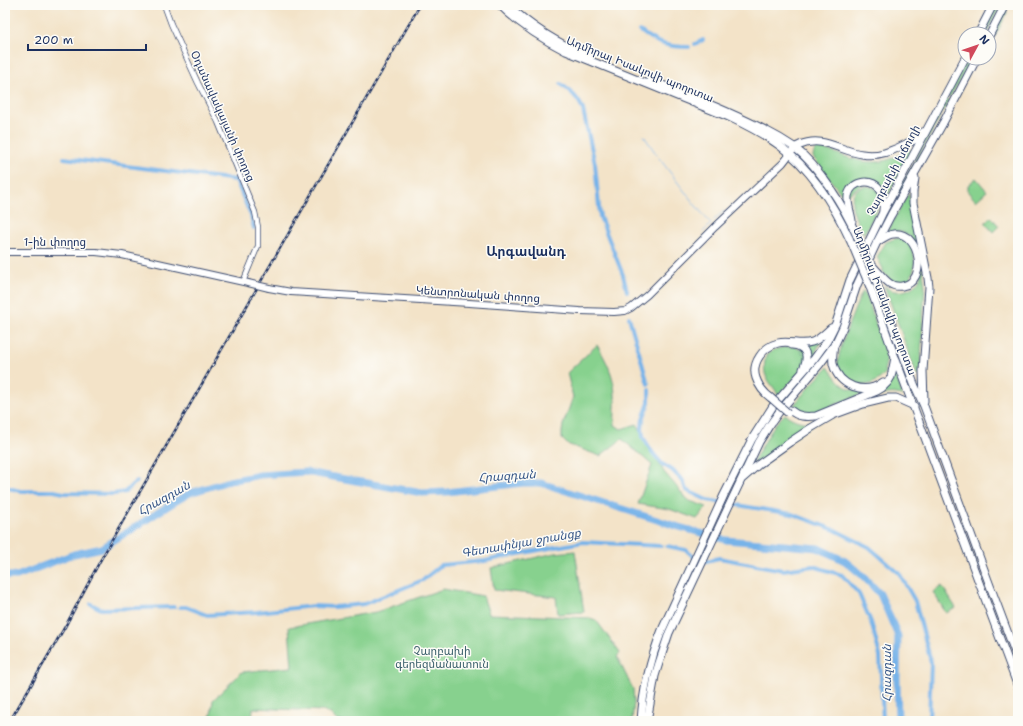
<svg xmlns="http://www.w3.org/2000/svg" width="1023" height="726" font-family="'Shantell Sans','Noto Sans Armenian',sans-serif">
  <rect width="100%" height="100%" fill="#fdfcf7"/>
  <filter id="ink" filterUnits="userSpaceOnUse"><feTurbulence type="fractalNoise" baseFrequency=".025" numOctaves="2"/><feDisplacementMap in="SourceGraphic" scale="8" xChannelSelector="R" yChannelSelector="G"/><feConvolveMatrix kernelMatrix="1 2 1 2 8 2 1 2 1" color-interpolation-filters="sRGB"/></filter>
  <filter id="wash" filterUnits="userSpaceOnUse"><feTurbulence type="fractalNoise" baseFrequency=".012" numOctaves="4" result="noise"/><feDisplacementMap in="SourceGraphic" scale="16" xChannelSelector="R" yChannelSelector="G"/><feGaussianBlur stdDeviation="0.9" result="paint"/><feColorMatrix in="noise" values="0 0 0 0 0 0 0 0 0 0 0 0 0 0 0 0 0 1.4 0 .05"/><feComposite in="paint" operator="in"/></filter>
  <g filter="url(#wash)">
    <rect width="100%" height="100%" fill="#f3e3c8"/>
    <g fill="#87d18e" stroke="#518076">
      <polygon points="996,5 1001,5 986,34 983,34 990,16"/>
      <polygon points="1006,10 1007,13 1005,17 989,48 989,42"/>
      <polygon points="967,58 973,58 950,97 948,96"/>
      <polygon points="947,98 949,100 889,212 888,211"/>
      <path d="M817,148H820C842,154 864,167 887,160C895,158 902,153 909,149L911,150L887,197L868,180L845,197L842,195L813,157L814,152Z"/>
      <polygon points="976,178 987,191 976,201 968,192 968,185"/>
      <path d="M866,186C895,188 870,222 864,234C855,220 841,191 866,186Z"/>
      <path d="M908,194H909L917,242L915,243C907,232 901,230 887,232Z"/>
      <polygon points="991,217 999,226 993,232 985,223"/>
      <path d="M897,238C902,239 907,241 910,246C917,256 917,278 903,283C901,284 897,283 894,283L883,272V269L877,257L886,242Z"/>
      <path d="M922,264L925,286L920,375L918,376H917L884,285C887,288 890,291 895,291C904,293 917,287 920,278C921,274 920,269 921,265Z"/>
      <path d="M863,291L867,297L886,354V363L884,371L886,372C876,386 859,390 846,378C843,375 839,369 838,365C836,355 857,301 863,291Z"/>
      <polygon points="822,338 815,354 805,367 800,346"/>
      <path d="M597,345C606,360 614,375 615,394C616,404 614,415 615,425L621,429L637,424L664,472L676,486L684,496L690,501L707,507L697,519L669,509L638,504L652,465L622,439L600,456L567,444L562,439V432L563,425L573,397L567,373Z"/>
      <path d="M793,346L799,349L805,356L801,372L778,395C775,388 769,383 766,376C764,371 764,366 765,361C769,347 782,348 793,346Z"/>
      <path d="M828,367C841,385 844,390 867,392L816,412C807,413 801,411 794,405L809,387Z"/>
      <path d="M896,375L903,396C893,391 882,395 872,398C883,391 888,387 896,375Z"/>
      <path d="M785,414C794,421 804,423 815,423L750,467L775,424Z"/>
      <polygon points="575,551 584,612 558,614 556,597 494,590 491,568 555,553"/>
      <polygon points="942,586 956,608 946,613 933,592"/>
      <polygon points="443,589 483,596 489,614 590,618 596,620 620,653 617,657 633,689 634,702 632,721 337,721 332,715 325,711 253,708 252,721 207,721 211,715 213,700 242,672 292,667 289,627 376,612"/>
    </g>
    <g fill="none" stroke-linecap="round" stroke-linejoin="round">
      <g stroke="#77b3e9" stroke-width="1">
        <polyline points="644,136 657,155"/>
        <polyline points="659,158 692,201 711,224 703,232"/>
        <polyline points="714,220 724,211"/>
      </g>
      <g stroke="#77b3e9" stroke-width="4">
        <path d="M640,31C657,44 667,47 689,47"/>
        <polyline points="695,44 703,40"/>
        <path d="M561,84C570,91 579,98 583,110L595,164L600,217L623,275L627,291"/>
        <polyline points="64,158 236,180 251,216 254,228"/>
        <polyline points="629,317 648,384"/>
        <polyline points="649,390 649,403 643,419 642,428 643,437 652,452 662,464 672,470 683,481 686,490 707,500 792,514 835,530 869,547 899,573 915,601 931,662 929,721"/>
        <polyline points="5,487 20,491 54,491 64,493 114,494 125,492 133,484 137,482"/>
        <polyline points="667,546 686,550 696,559"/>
        <polyline points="702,562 719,558 783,570 813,566 842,575 859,594 871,622 880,656 883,721"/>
        <polyline points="91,604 101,609 174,607"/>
        <polyline points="180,607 186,607 207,615 257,612 314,606 334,607 364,604 423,580 441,565 485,561 518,554 583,542 661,546"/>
      </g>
      <polyline stroke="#77b3e9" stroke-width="7" points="5,576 17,576 74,554 102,548 173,503 190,493 229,481 260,475 306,472 422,493 447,492 523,483 541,483 679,527 726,540 818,548 845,561 863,576 880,594 898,636 897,679 898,721"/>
    </g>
  </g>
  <g filter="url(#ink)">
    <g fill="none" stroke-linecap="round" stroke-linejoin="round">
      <g stroke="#3b4a6e" stroke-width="6">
        <polyline id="minor" points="164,5 171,24 198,83 218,122 255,212 258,227 258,246 243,282"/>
      </g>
      <g stroke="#3b4a6e" stroke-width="8">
        <g id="major">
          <polyline points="5,252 96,252 122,255 248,283"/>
          <polyline points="269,288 291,292 469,303 580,311 614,312 625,311 631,308 647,295 715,227 783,163 790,154"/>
        </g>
      </g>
      <g stroke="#3b4a6e" stroke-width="9">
        <g id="highway">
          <path d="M500,5C520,25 542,39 566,51L729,117C746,125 764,134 780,146C813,170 835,207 852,244"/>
          <path d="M508,5C532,28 559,44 590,57"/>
          <polyline points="978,34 993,5"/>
          <polyline points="989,36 1005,5"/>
          <path d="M650,80C689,96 728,110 765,130C775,135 785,141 794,147C820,167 844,207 857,236"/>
          <path d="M793,150C795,147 797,146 800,145C823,135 840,151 862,154C878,157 892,151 906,144C909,142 914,141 917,138C919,137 921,134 923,132"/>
          <polyline points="915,178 913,192 913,203 928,278 929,287 923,371 924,401"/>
          <path d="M852,221C851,213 847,204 848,196C851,180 874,177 881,191C884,197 884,203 883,210"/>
          <path d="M877,242C882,239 888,234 894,234C920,231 929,282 902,286C892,288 886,281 879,273"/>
          <polyline points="875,279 914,384 924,406 989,583 1018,660"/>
          <polyline points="870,287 893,352 1018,687"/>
          <path d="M792,345C807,346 809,357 803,369"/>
          <path d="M834,345C833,352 832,357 833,364C839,386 864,396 883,382"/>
          <path d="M771,398C764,393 759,387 756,378C751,363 763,347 778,343C789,340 801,346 812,342C819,340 825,333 831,328"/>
          <path d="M790,410C798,417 806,417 816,416L877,391L882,388L888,382L891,377L895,358"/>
          <polyline points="743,478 759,464 790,442 811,428 833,415 863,404 888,398 896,398 914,406"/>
          <path d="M641,721C643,688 650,660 662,630L724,495L752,439L773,406L814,359L827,341L836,323L850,280L883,212L965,58"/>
          <polyline points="647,721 655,676 659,663 669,633 759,442 769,426 779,412 820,364 835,344 843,327 857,285 877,242 891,215 943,123 977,58"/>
        </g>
      </g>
      <use href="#minor" stroke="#fff" stroke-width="4.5"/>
      <use href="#major" stroke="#fff" stroke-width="6"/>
      <use href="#highway" stroke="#fff" stroke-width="7"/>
      <g stroke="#1b2f5e" stroke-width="2.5">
        <polyline id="rail" points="10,721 66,625 100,561 420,5"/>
      </g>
      <use href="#rail" stroke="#fdfcf7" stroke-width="1" stroke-dasharray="3" stroke-linecap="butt"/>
      <g stroke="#3b4a6e" stroke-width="8" stroke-linecap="butt">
        <polyline id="major-bridge" points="248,283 269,288"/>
      </g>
      <g stroke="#3b4a6e" stroke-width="9" stroke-linecap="butt">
        <g id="highway-bridge">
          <polyline points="857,236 875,279"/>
          <polyline points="852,244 870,287"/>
          <polyline points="871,264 879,273"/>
          <polyline points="771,398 788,413"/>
        </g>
      </g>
      <use href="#major-bridge" stroke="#fff" stroke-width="6"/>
      <use href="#highway-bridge" stroke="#fff" stroke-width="7"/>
    </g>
  </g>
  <g text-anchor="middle" stroke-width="3" stroke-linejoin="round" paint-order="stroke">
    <g font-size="11" fill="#1b2f5e" stroke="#fdfcf7">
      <text transform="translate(640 69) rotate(22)" y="4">Ադմիրալ Իսակովի պողոտա</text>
      <text transform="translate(223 116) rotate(66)" y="4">Օդանավակայանի փողոց</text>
      <text transform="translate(893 170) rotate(-62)" y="4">Չարբախի խճուղի</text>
      <text x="55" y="246">1-ին փողոց</text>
      <text transform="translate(478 294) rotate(4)" y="4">Կենտրոնական փողոց</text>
      <text transform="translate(885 301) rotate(69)" y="4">Ադմիրալ Իսակովի պողոտա</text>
    </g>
    <g font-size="11" fill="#3b606c" stroke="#fdfcf7">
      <text x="442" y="655">Չարբախի<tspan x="442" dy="13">գերեզմանատուն</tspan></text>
    </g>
    <g font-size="12" font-style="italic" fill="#375788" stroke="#fdfcf7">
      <text transform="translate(507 476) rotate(-4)" y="4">Հրազդան</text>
      <text transform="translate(164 498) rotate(-29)" y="4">Հրազդան</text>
      <text transform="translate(521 543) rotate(-10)" y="4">Գետափնյա ջրանցք</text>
      <text transform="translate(887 673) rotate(-90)" y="4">Հրազդան</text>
    </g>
    <g font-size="13" font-weight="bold" fill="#1b2f5e" stroke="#fdfcf7">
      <text x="526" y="256">Արգավանդ</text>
    </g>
  </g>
  <rect width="1023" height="726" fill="none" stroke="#fdfcf7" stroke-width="20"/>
  <g transform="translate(977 46) rotate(50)"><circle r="19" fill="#fdfcf7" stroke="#a3aaba"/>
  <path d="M0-3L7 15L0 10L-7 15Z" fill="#d1495b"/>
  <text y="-6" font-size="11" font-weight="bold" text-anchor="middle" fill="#1b2f5e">N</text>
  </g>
  <path d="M28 44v6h118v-6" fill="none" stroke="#1b2f5e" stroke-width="2"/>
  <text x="34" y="44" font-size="12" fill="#1b2f5e" stroke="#fdfcf7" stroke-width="3" paint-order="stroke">200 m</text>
</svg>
